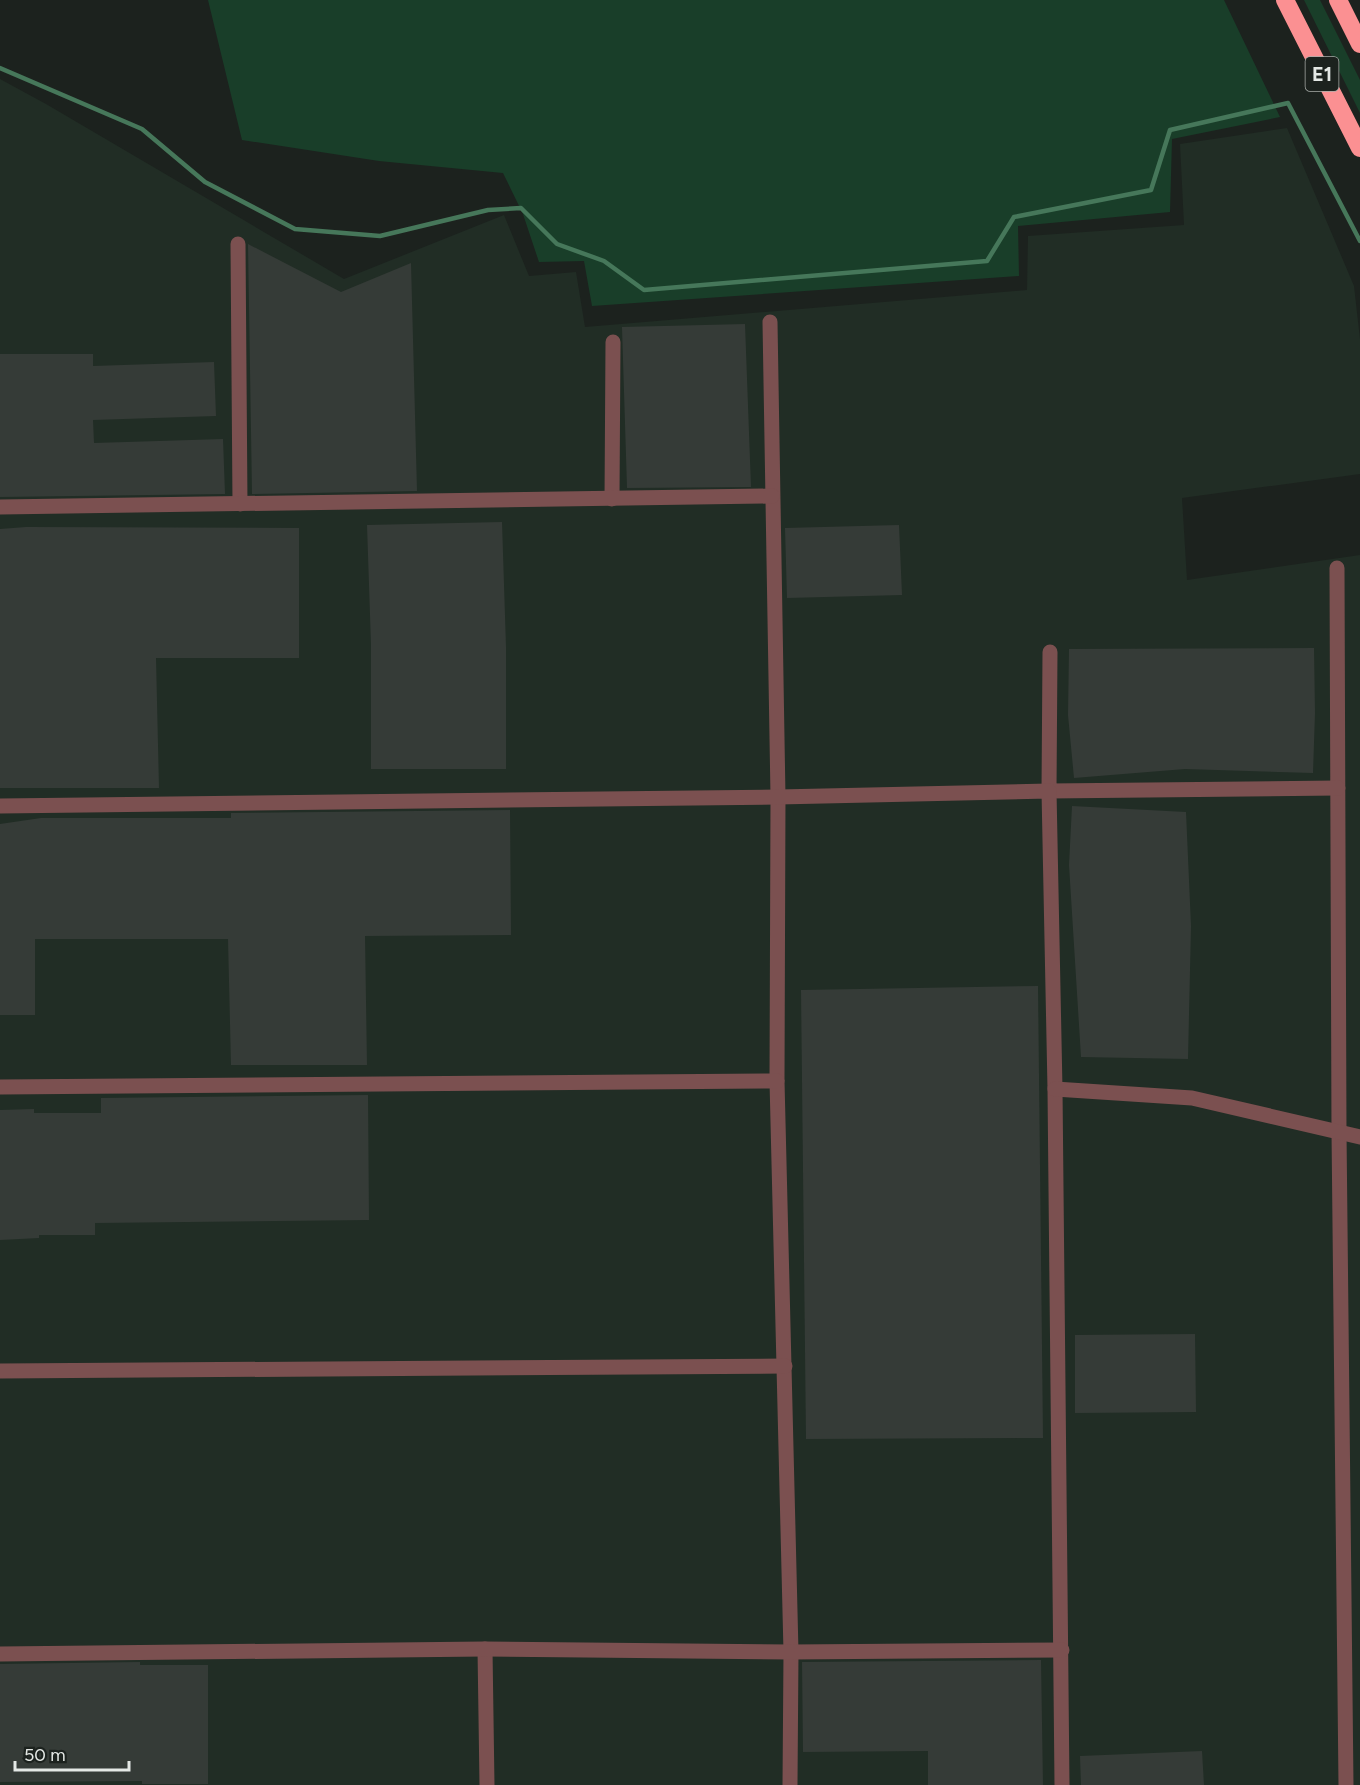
<svg xmlns="http://www.w3.org/2000/svg" width="1360" height="1785" font-family="Figtree,sans-serif">
  <rect width="100%" height="100%" fill="#1c221e"/>
  <polygon fill="#212d25" points="0,79 46,104 344,279 504,215 529,276 576,272 585,327 1027,290 1028,236 1184,225 1180,144 1287,128 1354,286 1360,339 1360,474 1182,498 1187,580 1360,555 1360,1785 0,1785"/>
  <g fill="#193e29">
    <polygon points="208,0 1224,0 1280,117 1172,139 1170,212 1018,226 1019,276 592,306 584,261 539,262 523,214 503,173 379,161 242,140"/>
    <polygon points="1304,0 1320,0 1360,80 1360,113"/>
  </g>
  <g fill="none" stroke-linecap="round" stroke-linejoin="round">
    <polyline stroke="#46775a" stroke-width="4.5" points="0,68 142,129 205,182 295,229 380,236 488,210 521,208 557,244 604,261 644,290 987,261 1014,217 1151,190 1170,130 1288,103 1360,241"/>
  </g>
  <g fill="#353b37">
    <polygon points="248,244 341,292 411,263 417,491 252,494"/>
    <polygon points="745,324 751,487 627,488 622,327"/>
    <polygon points="0,354 93,354 93,366 214,362 216,416 93,420 94,443 223,439 225,494 0,497"/>
    <polygon points="502,522 506,647 506,769 371,769 371,645 367,525"/>
    <polygon points="899,525 902,595 787,598 785,528"/>
    <polygon points="26,527 299,528 299,658 156,658 159,788 0,788 0,529"/>
    <polygon points="1314,648 1315,713 1313,773 1185,769 1074,778 1068,715 1069,649"/>
    <polygon points="1072,806 1186,812 1191,926 1188,1059 1081,1057 1069,865"/>
    <polygon points="510,810 511,935 365,936 367,1065 231,1065 228,939 35,939 35,1015 0,1015 0,824 41,818 231,818 231,813"/>
    <polygon points="1038,986 1043,1438 806,1439 801,990"/>
    <polygon points="368,1095 369,1220 95,1223 95,1235 39,1235 39,1238 0,1240 0,1110 34,1109 34,1113 101,1113 101,1098"/>
    <polygon points="1195,1334 1196,1412 1075,1413 1075,1335"/>
    <polygon points="1041,1660 1043,1785 928,1785 928,1751 803,1752 802,1662"/>
    <polygon points="140,1662 140,1665 208,1665 208,1784 142,1784 142,1781 0,1782 0,1664"/>
    <polygon points="1202,1751 1204,1785 1081,1785 1080,1756"/>
  </g>
  <g fill="none" stroke-linecap="round" stroke-linejoin="round">
    <g stroke="#7b5050" stroke-width="15">
      <polyline points="238,244 240,504"/>
      <polyline points="770,322 778,797 777,1081 791,1652 790,1785"/>
      <polyline points="612,499 613,342"/>
      <polyline points="0,507 772,496"/>
      <polyline points="1337,568 1339,1132 1346,1785"/>
      <polyline points="1050,652 1049,791 1338,788"/>
      <polyline points="0,806 778,797 1049,791 1055,1089 1062,1785"/>
      <polyline points="0,1087 777,1081"/>
      <polyline points="1055,1089 1192,1098 1360,1137"/>
      <polyline points="0,1371 785,1366"/>
      <polyline points="485,1649 487,1785"/>
      <polyline points="0,1654 485,1649 791,1652 1062,1650"/>
    </g>
    <g stroke="#fb9092" stroke-width="18">
      <polyline points="1285,0 1360,148"/>
      <polyline points="1338,0 1360,44"/>
    </g>
  </g>
  <g text-anchor="middle" stroke-width="6" stroke-linejoin="round" paint-order="stroke">
    <rect fill="#1c221e" stroke="#a8ada9" stroke-width="1.5" x="1305.5" y="57" width="33" height="34" rx="4.5"/>
    <g font-size="20" font-weight="bold" fill="#e4e8e5">
      <text x="1322" y="81">E1</text>
    </g>
  </g>
  <path d="M15 1761v9h114v-9" fill="none" stroke="#e4e8e5" stroke-width="3"/>
  <text x="24" y="1761" font-size="18" fill="#e4e8e5" stroke="#1c221e" stroke-width="4.5" paint-order="stroke">50 m</text>
</svg>
